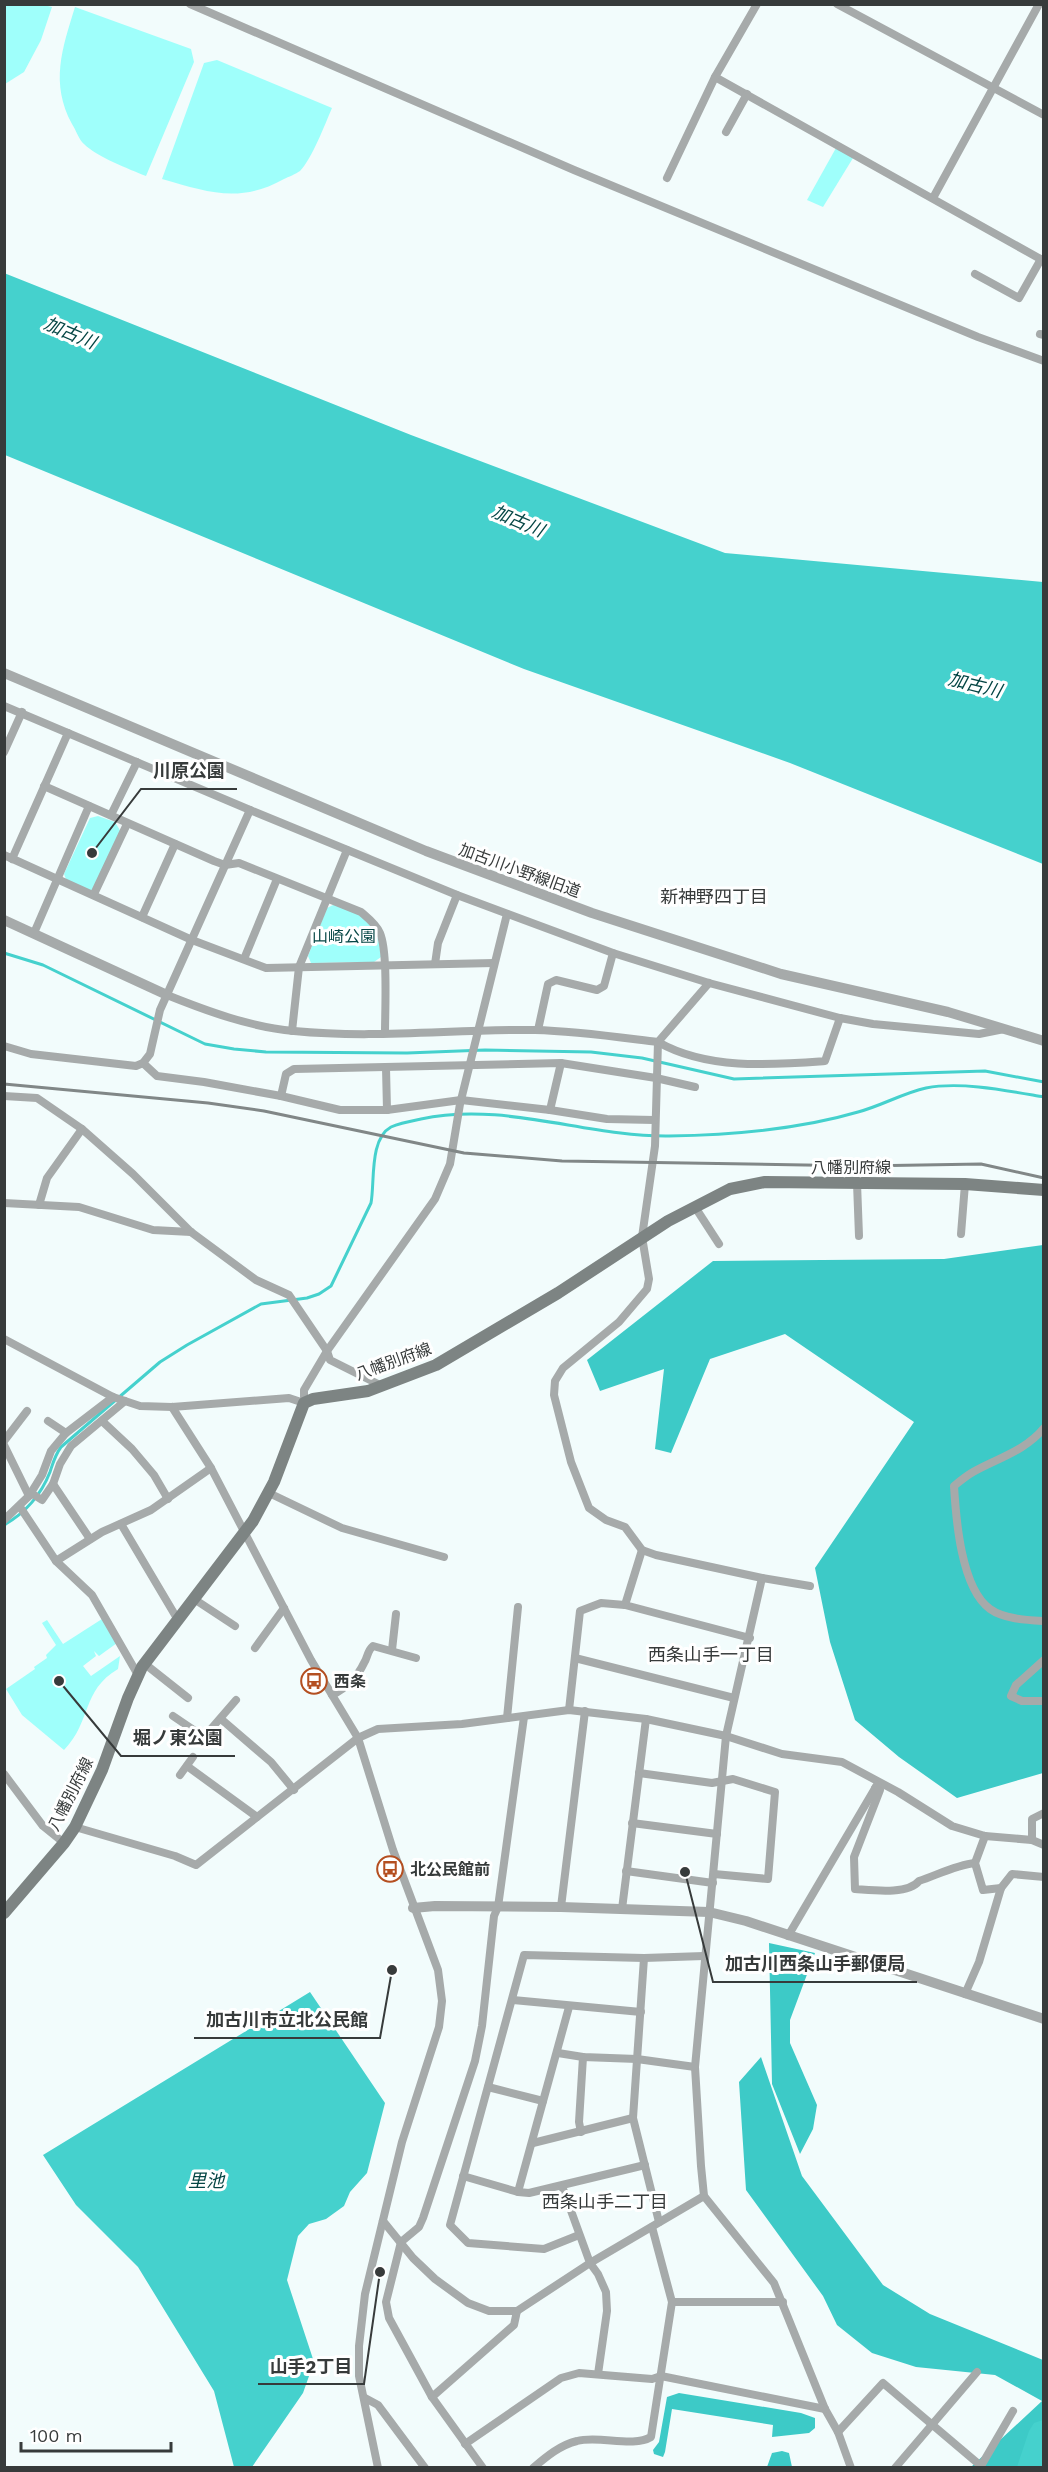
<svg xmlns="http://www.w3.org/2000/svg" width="1048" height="2472" font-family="'Work Sans','Noto Sans JP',sans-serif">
  <rect width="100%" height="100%" fill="#f2fcfc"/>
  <g fill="#9ffffb">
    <polygon points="5,4 44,5 52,7 41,40 24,72 5,84"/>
    <path d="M75,7L191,49L194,62L146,176C129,169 97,157 84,144C79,140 76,130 72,124C50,83 62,49 75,7Z"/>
    <path d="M217,60L332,108C325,124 312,159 300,171C296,174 288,177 284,179C239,204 208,192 162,179L204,63Z"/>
    <polygon points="836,148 853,158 823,207 807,200"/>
    <polygon points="98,816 115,822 121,832 91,892 67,882 64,874 90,818"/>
    <path d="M335,904C366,917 378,920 381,957L374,962L311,963L308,956L327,908Z"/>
    <path d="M102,1619L117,1643L99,1656L94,1651L96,1656L83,1666L91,1676L120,1656L118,1669C81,1691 92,1721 64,1750L22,1715L6,1689L35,1669L34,1667L47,1658L46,1655L56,1645L42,1623L47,1620L63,1644Z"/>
  </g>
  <g fill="#3dcac7">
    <polygon points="1043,1245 1043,1773 957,1798 899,1757 855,1720 830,1642 815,1568 914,1422 785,1334 710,1359 671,1453 655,1449 664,1369 600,1391 587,1360 713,1261 944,1259"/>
    <polygon points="769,1943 815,1953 790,2020 790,2043 817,2105 813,2129 800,2154 772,2084"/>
    <polygon points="761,2057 802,2176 883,2285 930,2314 1043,2360 1043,2467 971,2467 1042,2401 995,2375 916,2367 872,2353 837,2325 823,2296 746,2190 739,2082"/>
    <polygon points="679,2393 801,2413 815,2418 815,2428 809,2433 772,2437 773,2425 672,2409 665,2452 663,2457 654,2454 653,2450 659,2442 667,2397"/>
    <polygon points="782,2451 789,2453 792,2467 767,2467 772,2453"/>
  </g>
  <g fill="#45d1cd">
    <polygon points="4,273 411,435 725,553 1043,582 1043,864 790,763 524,669 5,455"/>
    <polygon points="310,1992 385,2103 367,2173 350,2192 344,2206 326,2219 309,2224 298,2236 287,2280 314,2362 303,2393 252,2467 234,2467 214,2391 138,2267 76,2205 43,2155"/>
    <polygon points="1043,2420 1043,2467 1017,2467 1029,2431 1034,2423"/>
  </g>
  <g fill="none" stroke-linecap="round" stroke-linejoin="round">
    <g stroke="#45d1cd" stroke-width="3">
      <polyline points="4,953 43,965 205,1044 234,1049 266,1052 407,1053 485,1050 591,1052 642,1058 734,1079 985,1071 1044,1082"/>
      <path d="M4,1525C25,1513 41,1495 50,1472C53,1463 55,1455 61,1447L160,1362L187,1345L261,1304L307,1298L319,1294L331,1286L371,1203C375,1182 369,1139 391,1127C400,1123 411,1121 421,1119C504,1101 586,1137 669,1136C732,1135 797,1130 858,1112C881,1106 903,1093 926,1088C961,1081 1009,1091 1044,1097"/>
    </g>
    <g stroke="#a6aaaa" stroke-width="8">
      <polyline points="190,4 574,170 978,337 1044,361"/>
      <polyline points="837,4 1044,115"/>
      <polyline points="715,77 1044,261"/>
      <polyline points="726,132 747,94"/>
      <polyline points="667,178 715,77 757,4"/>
      <polyline points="933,198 1039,4"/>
      <polyline points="975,274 1019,298 1041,259"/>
      <polyline points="1040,334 1044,335"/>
      <polyline points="4,706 250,810 457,895 613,953 709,983 840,1018 873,1024 979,1034 1004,1029"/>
      <polyline points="4,752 22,712"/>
      <path d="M44,786L214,861L225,865L239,863L361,912C368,918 376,924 380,933C388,952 385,1010 385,1033"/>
      <polyline points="111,815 137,762"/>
      <polyline points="4,855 192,940 266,968 494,963"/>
      <polyline points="12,859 68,733"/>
      <polyline points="94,894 127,824"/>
      <polyline points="142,917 175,844"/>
      <polyline points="34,933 89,806"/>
      <polyline points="244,959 277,879"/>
      <polyline points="435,964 438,943 457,895"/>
      <polyline points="709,983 658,1042 655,1146 642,1237 649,1279 647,1289 619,1322 563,1368 555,1381 554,1395 571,1462 589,1508 606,1520 625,1527 642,1550 656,1555 762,1578 726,1736 695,2067 701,2166 704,2196 774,2283 825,2409 838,2432 851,2468"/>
      <path d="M167,995C207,1011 250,1027 294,1031C374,1039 455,1029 535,1030C576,1031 617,1037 658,1042C707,1070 770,1065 825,1061L840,1018"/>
      <polyline points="538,1030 548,984 556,980 597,990 604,986 613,953"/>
      <polyline points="292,1031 299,967 347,850"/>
      <polyline points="4,1046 31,1054 136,1066 143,1063 150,1054 160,1010 250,810"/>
      <polyline points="143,1063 157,1076 204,1082 281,1096 340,1110 387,1110 461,1100 550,1110 607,1119 654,1120"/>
      <polyline points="386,1068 387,1110"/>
      <polyline points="4,1096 37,1098 82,1129"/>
      <polyline points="281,1096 286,1074 294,1069 561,1063 656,1078 695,1087"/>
      <polyline points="550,1110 561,1063"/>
      <polyline points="857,1183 859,1236"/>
      <polyline points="4,1203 79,1207 153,1230 191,1232"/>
      <polyline points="39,1205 47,1178 82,1129 133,1174 191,1232 256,1280 289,1295 327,1351 330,1360 382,1386"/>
      <polyline points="695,1207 719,1244"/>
      <polyline points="961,1234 965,1184"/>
      <polyline points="4,1339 113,1397 140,1406 172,1407 289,1398 304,1403 304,1390 327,1351 435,1199 450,1164 460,1104 507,914"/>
      <polyline points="172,1407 211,1468 311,1660 358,1738 393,1850 438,1970 442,2001 439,2027 402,2142 365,2294 359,2346 359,2376 378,2468"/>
      <polyline points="48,1421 66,1433"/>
      <polyline points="102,1421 132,1449 154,1475 168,1499"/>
      <path d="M1044,1428C1025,1451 998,1458 973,1472C966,1476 960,1481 954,1486C956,1519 961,1588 990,1609C1004,1619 1026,1620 1044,1621"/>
      <polyline points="4,1441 27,1411"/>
      <polyline points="4,1445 29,1496"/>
      <polyline points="53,1484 90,1539"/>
      <polyline points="31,1493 42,1500 53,1484 60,1464 71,1446 125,1401"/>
      <polyline points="269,1493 342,1528 444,1557"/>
      <polyline points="20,1507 56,1561 92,1595 138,1675"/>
      <polyline points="4,1520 29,1496 42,1475 51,1451 66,1433 113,1397"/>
      <polyline points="121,1524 178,1620"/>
      <polyline points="642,1550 625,1605 750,1638"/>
      <polyline points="56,1561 102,1532 151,1510 211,1468"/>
      <polyline points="762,1578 810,1586"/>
      <polyline points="194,1599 235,1626"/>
      <polyline points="255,1648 284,1608"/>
      <polyline points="392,1650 396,1614"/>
      <polyline points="575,1658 734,1698"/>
      <polyline points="1044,1660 1016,1685 1011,1696 1022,1701 1044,1701"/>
      <polyline points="145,1664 188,1698"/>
      <path d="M332,1695C346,1688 357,1678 364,1663C368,1657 367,1651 373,1646L416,1658"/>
      <polyline points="569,1710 580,1611 601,1603 625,1605"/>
      <polyline points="173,1716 204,1737 236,1700"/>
      <polyline points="507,1718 518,1607"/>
      <polyline points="221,1719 271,1762 294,1790"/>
      <polyline points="187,1766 257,1817"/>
      <polyline points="639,1773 712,1783 733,1779 775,1792 768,1879 714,1874"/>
      <polyline points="4,1774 43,1826 64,1843"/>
      <polyline points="180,1775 193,1757"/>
      <path d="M875,1788L880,1790L854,1857L855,1889C871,1890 908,1895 919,1881C937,1875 956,1865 975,1863"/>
      <polyline points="632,1823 717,1834"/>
      <polyline points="75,1827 175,1856 196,1865 358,1738 378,1729 462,1724 569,1710 646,1719 726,1736 782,1754 842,1762 898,1792 952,1826 985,1836 1032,1840 1044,1845"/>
      <polyline points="985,1836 975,1863 983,1890 1001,1888"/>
      <polyline points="1032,1840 1032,1819 1044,1813"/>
      <polyline points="626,1871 713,1883"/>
      <polyline points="561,1907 585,1711"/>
      <polyline points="622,1909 646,1719"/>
      <polyline points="788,1936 877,1785"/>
      <polyline points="644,1958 633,2118 659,2222"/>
      <polyline points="965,1994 979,1962 1001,1888 1012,1874 1044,1877"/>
      <polyline points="513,2000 641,2012"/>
      <polyline points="558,2053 583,2057 637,2059 695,2067"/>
      <polyline points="488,2087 543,2101"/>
      <polyline points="581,2132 579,2122 583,2057"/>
      <polyline points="533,2143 633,2118"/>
      <polyline points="463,2176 518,2192 529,2193 645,2165"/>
      <polyline points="562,2186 590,2263 598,2274 606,2292 607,2311 598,2374"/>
      <polyline points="518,2192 569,2007"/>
      <polyline points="383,2221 413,2258 435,2279 468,2303 489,2311 517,2311 590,2263 704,2196"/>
      <polyline points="579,2235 544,2249 468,2243 450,2225 524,1955 644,1958 704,1956"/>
      <polyline points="672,2302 783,2302"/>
      <polyline points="432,2397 514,2325 517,2311"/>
      <polyline points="365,2398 378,2405 425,2468"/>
      <polyline points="838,2432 883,2383 981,2466 1013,2411"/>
      <polyline points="465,2444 561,2378 579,2373 652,2379 661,2376 825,2409"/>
      <polyline points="483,2468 432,2397 389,2318 386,2302 401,2242 419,2227 423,2218 475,2061 482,2026 494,1916 498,1907 524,1717"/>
      <path d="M533,2468C546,2457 560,2445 577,2441C599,2435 633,2448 651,2437L672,2302L652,2227"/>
      <polyline points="895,2468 977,2372"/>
    </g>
    <g stroke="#a6aaaa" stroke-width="10">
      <polyline points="4,673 426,851 592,913 781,974 948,1012 1044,1041"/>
      <polyline points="4,920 167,995"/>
      <polyline points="413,1908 435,1906 561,1907 709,1912 746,1921 1044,2019"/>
    </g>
    <polyline stroke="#7d8483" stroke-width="12" points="4,1913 64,1843 75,1827 102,1770 128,1698 142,1667 253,1521 274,1482 304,1403 313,1399 368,1391 436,1365 558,1293 668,1221 730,1189 765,1182 965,1184 1044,1190"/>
    <polyline stroke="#818787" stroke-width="3" points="4,1084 208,1103 264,1111 464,1153 562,1161 862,1166 981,1164 1044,1178"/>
  </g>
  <defs>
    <g id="bus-ring" transform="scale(1.35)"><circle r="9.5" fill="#fff" stroke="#b44f21" stroke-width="1.5"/><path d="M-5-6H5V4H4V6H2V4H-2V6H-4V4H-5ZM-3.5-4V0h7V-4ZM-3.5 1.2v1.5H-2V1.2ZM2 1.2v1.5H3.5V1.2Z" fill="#b44f21"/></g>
  </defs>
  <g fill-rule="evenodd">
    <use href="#bus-ring" x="314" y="1681"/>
    <use href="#bus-ring" x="390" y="1869"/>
  </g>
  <g text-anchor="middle" stroke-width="6" stroke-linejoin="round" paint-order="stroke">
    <g font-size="16" fill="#373b3b" stroke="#fff">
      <text transform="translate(520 870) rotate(20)" y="6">加古川小野線旧道</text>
      <text x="851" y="1173">八幡別府線</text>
      <text transform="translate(393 1361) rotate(-20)" y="6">八幡別府線</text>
      <text transform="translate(70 1794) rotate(-63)" y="6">八幡別府線</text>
    </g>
    <g font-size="16" fill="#074746" stroke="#fff">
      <text x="344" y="942">山崎公園</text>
    </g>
    <g font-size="16" font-weight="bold" fill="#373b3b" stroke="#fff" text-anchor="start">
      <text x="334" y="1687">西条</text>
      <text x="410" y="1875">北公民館前</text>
    </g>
    <g font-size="18" font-style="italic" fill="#044544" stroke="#fff">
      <text transform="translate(70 333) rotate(23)" y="6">加古川</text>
      <text transform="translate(518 521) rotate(23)" y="6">加古川</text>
      <text transform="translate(975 685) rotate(14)" y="6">加古川</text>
      <text x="206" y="2187">里池</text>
    </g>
    <g font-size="18" fill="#373b3b" stroke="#fff">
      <text x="714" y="903">新神野四丁目</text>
      <text x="711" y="1661">西条山手一丁目</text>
      <text x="605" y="2208">西条山手二丁目</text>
    </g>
  </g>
  <path fill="none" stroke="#373b3b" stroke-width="2" d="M92 853L141 789H237M59 1681L121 1756H235M685 1872L713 1982H917M392 1970L380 2038H194M380 2272L364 2384H258"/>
  <g fill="#373b3b" stroke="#fff" stroke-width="2">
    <circle cx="92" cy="853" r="6"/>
    <circle cx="59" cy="1681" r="6"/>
    <circle cx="685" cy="1872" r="6"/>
    <circle cx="392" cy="1970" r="6"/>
    <circle cx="380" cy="2272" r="6"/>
  </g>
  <g font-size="18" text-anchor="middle" font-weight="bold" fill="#373b3b" stroke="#fff" stroke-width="6" stroke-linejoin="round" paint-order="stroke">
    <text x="189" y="777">川原公園</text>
    <text x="178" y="1744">堀ノ東公園</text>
    <text x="815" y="1970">加古川西条山手郵便局</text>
    <text x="287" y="2026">加古川市立北公民館</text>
    <text x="311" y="2373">山手2丁目</text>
  </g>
  <rect width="1048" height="2472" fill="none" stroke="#373b3b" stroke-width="12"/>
  <path d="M21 2442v9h150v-9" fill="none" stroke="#373b3b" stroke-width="3"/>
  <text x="30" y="2442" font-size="18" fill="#373b3b" stroke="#ffffff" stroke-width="4.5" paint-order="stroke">100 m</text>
</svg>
